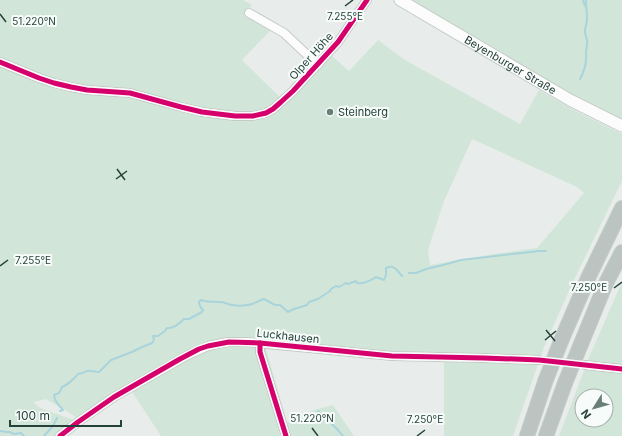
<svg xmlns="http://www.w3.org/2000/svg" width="622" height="436" font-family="Inter,sans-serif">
  <rect width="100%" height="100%" fill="#e8edeb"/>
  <g fill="#d1e6d8" fill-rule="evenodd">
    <path d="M0,0H243L252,5L247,11L271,30L242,60L286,103L332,56L349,71L378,40L405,60L520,124L539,90L576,111L622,134V181L573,282L544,347L513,436H444V359L394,360L368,356L266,349L287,422L314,410L333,405L354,436H161L127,384L76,417L46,399L34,402V403L40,408L74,420L55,436H0ZM472,139L577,187L584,193L537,248L494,254L430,265L428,250L444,201Z"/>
    <polygon points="407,0 622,0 622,121 521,67"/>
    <path d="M622,282V436H559L590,355ZM582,396H606V420H582Z"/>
  </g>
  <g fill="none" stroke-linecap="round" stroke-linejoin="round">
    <g stroke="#a9d4db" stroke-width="2">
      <polyline points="583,0 585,6"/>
      <path d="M580,79C585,70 587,63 586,53C586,48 588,44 587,40C586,37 585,34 585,31C585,27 587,23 587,19C587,13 586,6 586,0"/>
      <polyline points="409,273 416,273 426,269 443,265 461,260 539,251 546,251"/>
      <path d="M60,411L63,410C59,405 54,401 54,395L59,393L62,387C66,386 75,378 78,374C82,374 84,372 87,371C91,370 95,372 99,372L111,360L132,352L140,348L152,343L154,340L153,336H158L165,331L167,328C173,329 179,324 184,319H189L202,312L203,310C200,307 199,305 199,302L201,300C209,303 212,301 220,302C224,302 227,304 232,305C237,306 242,306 247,305C252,305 260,300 264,299L275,305H280L288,312L294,309L307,305L309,302L318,299L330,291L331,289L336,286L339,287L346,283L348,284L356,281L357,283C364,284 370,281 376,277L384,280L386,275V268C395,264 397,271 402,276"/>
      <polyline points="318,411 336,428 343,436"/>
      <polyline points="0,431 7,432 10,432 14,434 21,433 24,436"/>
      <polyline points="44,436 53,426 57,418"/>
    </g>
    <polyline stroke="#c1cbc8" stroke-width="8" stroke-dasharray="8 4" stroke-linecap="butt" points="539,360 576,364"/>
    <g stroke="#c5cac8" stroke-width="10">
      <g id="street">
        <polyline points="249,13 284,33 318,65"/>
        <polyline points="0,62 39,78 54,83 71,87 87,90 130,93 181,107 202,112 235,116 253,116 266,113 273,109 281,102 293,91 338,42 367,0"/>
        <polyline points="260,343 260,352 286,436"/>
        <polyline points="585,365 622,369"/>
        <polyline points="60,436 78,422 114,397 188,355 208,346 222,343 229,342 247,342 392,356 484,358 539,360"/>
      </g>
    </g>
    <g stroke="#c3cbc8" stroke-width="13">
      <g id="secondary">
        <path id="s1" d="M400,0L570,100L622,126"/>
      </g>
    </g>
    <g stroke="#c3ccc9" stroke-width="16">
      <g id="highway">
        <polyline points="561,341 589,276 622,208"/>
        <polyline points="581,344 606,283 622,252"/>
        <polyline points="527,436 545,382"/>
        <polyline points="546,436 565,383"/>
      </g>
    </g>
    <use href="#street" stroke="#fcfcfc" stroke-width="8"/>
    <use href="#secondary" stroke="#fcfcfc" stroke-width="11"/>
    <use href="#highway" stroke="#bcc4c2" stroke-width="14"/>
    <g stroke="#c3ccc9" stroke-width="16" stroke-linecap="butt">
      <g id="highway-bridge">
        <polyline points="545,382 561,341"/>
        <polyline points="565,383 581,344"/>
      </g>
    </g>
    <use href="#highway-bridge" stroke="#bcc4c2" stroke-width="14"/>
    <g stroke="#f7fbf9" stroke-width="8">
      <g id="cycleway">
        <polyline points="0,62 39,78 54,83 71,87 87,90 130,93 181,107 202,112 235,116 253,116 266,113 273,109 281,102 293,91 338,42 367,0"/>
        <polyline points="260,343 260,352 286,436"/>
        <polyline points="60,436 78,422 114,397 180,359 199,349 208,346 229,342 260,343 392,356 484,358 539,360 622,369"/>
      </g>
    </g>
    <use href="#cycleway" stroke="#d6006c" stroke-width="5"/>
  </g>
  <path fill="none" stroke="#24423a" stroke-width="1.5" d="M345,6L353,0M0,14L6,22M117,169L125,180M116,179L127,171M0,266L8,260M614,288L622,282M546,330L555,341M545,340L556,331M312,428L318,436M417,436L425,430"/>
  <circle fill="#697e78" stroke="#f7fbf9" stroke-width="1.5" cx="330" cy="112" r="4"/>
  <g text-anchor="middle" stroke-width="4" stroke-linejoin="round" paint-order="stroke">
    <g font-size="11" fill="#24423a" stroke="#f7fbf9">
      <text transform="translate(311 56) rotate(-48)" y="4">Olper Höhe</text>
      <text dy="4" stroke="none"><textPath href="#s1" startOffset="128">Beyenburger Straße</textPath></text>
      <text transform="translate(288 336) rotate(6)" y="4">Luckhausen</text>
    </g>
    <g font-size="11" fill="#24423a" stroke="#f7fbf9" text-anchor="start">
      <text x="338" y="116">Steinberg</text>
    </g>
  </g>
  <g font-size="10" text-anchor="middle" fill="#24423a" stroke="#f7fbf9" stroke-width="4" stroke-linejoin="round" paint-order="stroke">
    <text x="345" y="20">7.255°E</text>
    <text x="34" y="25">51.220°N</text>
    <text x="33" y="264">7.255°E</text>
    <text x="589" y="291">7.250°E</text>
    <text x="312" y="422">51.220°N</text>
    <text x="425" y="423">7.250°E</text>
  </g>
  <g transform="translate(594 408) rotate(233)"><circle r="19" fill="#f7fbf9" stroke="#a3b1ad"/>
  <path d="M0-3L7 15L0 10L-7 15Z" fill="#697e78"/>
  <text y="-6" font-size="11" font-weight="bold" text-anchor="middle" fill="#24423a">N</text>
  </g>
  <path d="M10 420v6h111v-6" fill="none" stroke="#24423a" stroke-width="2"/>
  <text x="16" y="420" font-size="12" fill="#24423a" stroke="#f7fbf9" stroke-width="3" paint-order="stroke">100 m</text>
</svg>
